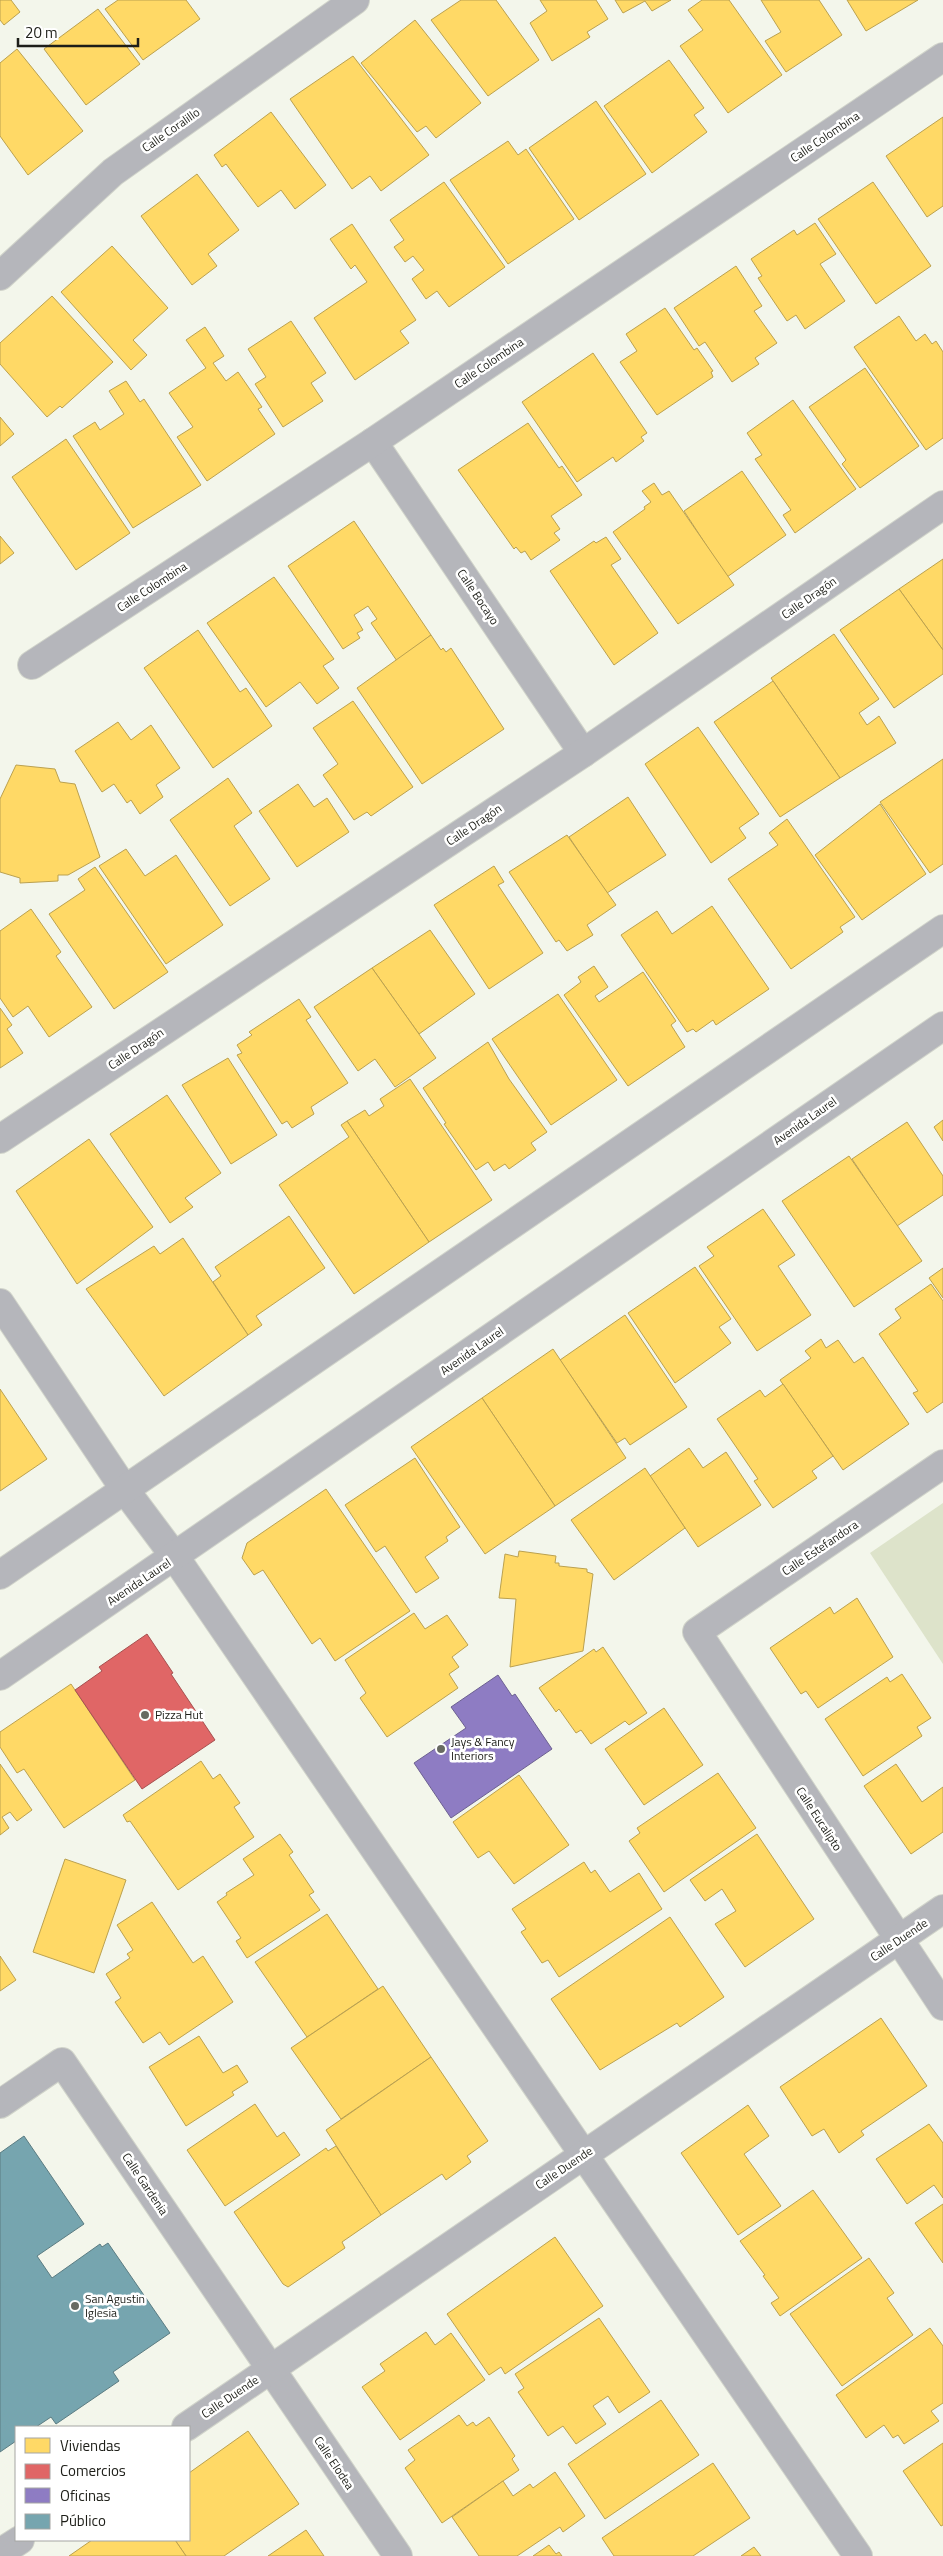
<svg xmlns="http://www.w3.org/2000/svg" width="943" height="2556" font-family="'Titillium Web',sans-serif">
  <rect width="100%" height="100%" fill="#f3f6eb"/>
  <polygon fill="#dde3ca" points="943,1503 943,1664 870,1553"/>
  <g fill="#ffd966" stroke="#bba14f">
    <polygon points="0,0 11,0 20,12 4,25 0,20"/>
    <polygon points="118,0 186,0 200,19 143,60 105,9"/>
    <polygon points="461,0 496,0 539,60 488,96 431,20"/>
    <polygon points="540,0 596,0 608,19 587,32 590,37 552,61 530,23 547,11"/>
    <polygon points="615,0 671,0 652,11 645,1 623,13"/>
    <polygon points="702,0 729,0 782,75 728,113 680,46 703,30 688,10"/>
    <polygon points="761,0 819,0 842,35 786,72 765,41 781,32"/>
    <polygon points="847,0 918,0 866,31"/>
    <polygon points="98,9 140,64 86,105 44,49"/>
    <polygon points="415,20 481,103 436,138 426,126 417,132 361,63"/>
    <polygon points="17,49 83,131 28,175 0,136 0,63"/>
    <polygon points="353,56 429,155 381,191 370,176 352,189 290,99"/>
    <polygon points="669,60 704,108 694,115 707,132 652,173 604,106"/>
    <polygon points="596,101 646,174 579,220 529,148"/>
    <polygon points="271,112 326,185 295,209 281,190 258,207 226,164 222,167 214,155"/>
    <polygon points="943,117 943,206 927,217 886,156"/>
    <polygon points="508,141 518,155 526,149 574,219 508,264 450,180"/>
    <polygon points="197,174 239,230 208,254 217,266 192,285 141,216"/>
    <polygon points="444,182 505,267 449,307 437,291 426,299 412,279 424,270 413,256 405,262 394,247 404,240 390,220"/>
    <polygon points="873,182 931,266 876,304 818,219"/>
    <polygon points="815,223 836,254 820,264 845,301 805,329 796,315 787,321 758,278 762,276 751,259 794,230 797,235"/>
    <polygon points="352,224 416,320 400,331 409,343 355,380 314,318 367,282 355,265 351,269 330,239"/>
    <polygon points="112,246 168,308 133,340 147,355 131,370 61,292"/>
    <polygon points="736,266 762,306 754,311 777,343 755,358 759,364 732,382 705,342 699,346 674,308"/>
    <polygon points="52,296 113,362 62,408 60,406 47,417 0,364 0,343"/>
    <polygon points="665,308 694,350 697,348 713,371 711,372 713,377 657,415 620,362 637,351 626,334"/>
    <polygon points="899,316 916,341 925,334 932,344 936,341 943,352 943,438 926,450 854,347"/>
    <polygon points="291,321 326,373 311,383 323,401 283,427 255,384 266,377 248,349"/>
    <polygon points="205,327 224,356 213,363 226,381 238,372 262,407 258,409 275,434 207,481 177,437 193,427 169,393 206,368 186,340"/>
    <polygon points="593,353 647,433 641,437 644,441 616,462 613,457 577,482 522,402"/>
    <polygon points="865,368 919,446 860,488 842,464 846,460 809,407"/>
    <polygon points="126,381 140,402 144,399 201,485 133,528 73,436 95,422 100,430 124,414 109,391"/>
    <polygon points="793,400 856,489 795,533 783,515 791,510 755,459 762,455 747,433"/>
    <polygon points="0,417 14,434 0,446"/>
    <polygon points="528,423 559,468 562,466 582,495 551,516 560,529 554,533 560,540 531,560 525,551 521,553 516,547 514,549 458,470"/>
    <polygon points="66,439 130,533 76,570 12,477"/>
    <polygon points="742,471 786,535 727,577 684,511"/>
    <polygon points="654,483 662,495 669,491 734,585 678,624 613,532 645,509 644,507 651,502 642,491"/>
    <polygon points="354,521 431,635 397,661 371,623 377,619 368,606 354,615 363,630 357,633 360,638 343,649 288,566"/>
    <polygon points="0,536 14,553 0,564"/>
    <polygon points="606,537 621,559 611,565 658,633 614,665 550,571 594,541 596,543"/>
    <polygon points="943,559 943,650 899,589"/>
    <polygon points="274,577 334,659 323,666 339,688 317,704 300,682 266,707 207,623"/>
    <polygon points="899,589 943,650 943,674 894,708 840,630"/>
    <polygon points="198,630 240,692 246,688 272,726 213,768 144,668"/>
    <polygon points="834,634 879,699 859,713 867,725 879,716 896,743 840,778 771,678"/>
    <polygon points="431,635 441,650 443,648 446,652 451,648 504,729 422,784 357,688"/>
    <polygon points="773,681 840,778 780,817 714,722"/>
    <polygon points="353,701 413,787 371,816 367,812 354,820 323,775 338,764 313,728"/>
    <polygon points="118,722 131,740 151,725 180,768 156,785 163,797 140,814 131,800 127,803 114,784 102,792 75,751"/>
    <polygon points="698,727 759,814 739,828 746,838 711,863 645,764"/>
    <polygon points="943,759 943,864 930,873 880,802"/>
    <polygon points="16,765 55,769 60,782 75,784 100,857 68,875 58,875 58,881 20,883 20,878 0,872 0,799"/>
    <polygon points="228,778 252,813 234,826 270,879 230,906 170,820"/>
    <polygon points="298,784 314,807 327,798 349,832 297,867 259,811"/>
    <polygon points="628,797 666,855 607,893 569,837"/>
    <polygon points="880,804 926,874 862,920 815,855"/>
    <polygon points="787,819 855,917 840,927 843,932 791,969 728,879 778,845 769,833"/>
    <polygon points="567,835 616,905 587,925 593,935 567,951 559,940 556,942 509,872"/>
    <polygon points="126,849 145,876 176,855 223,925 166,964 99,866"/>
    <polygon points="494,866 504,882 498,885 543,953 489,989 434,905"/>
    <polygon points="95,867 168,972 114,1009 49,914 85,890 78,879"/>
    <polygon points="712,906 769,989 716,1025 713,1020 696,1032 693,1029 687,1032 621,935 657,911 672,934"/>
    <polygon points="31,909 61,952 56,956 92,1007 49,1037 28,1006 13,1017 0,998 0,931"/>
    <polygon points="430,930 475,994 419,1034 372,968"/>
    <polygon points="594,966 608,987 595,996 599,1002 643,972 676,1021 671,1025 685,1047 628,1086 564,995 581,982 578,977"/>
    <polygon points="372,968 436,1058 395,1087 375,1059 358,1071 314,1007"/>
    <polygon points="558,994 617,1080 551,1125 492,1039"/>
    <polygon points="299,999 311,1017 306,1020 348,1083 311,1107 314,1114 292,1128 287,1121 282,1124 237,1055 242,1053 237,1045 252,1035 249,1032"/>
    <polygon points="0,1008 12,1025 7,1029 23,1053 0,1068"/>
    <polygon points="488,1042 509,1079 547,1132 531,1143 536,1150 509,1169 505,1164 494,1171 488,1162 476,1170 444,1124 446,1123 423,1088"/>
    <polygon points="228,1058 277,1135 231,1164 182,1085"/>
    <polygon points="410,1079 492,1200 429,1242 347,1121 365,1110 369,1116 384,1106 380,1099"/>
    <polygon points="167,1095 221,1173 185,1198 193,1207 170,1223 110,1134"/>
    <polygon points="943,1120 943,1141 934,1127"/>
    <polygon points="347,1121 429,1242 354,1294 279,1185 349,1137 341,1125"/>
    <polygon points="907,1122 943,1176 943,1195 897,1226 852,1159"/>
    <polygon points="89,1139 153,1227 77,1284 16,1191"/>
    <polygon points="849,1156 922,1261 854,1307 782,1201"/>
    <polygon points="763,1209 795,1255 778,1266 811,1315 757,1351 699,1266 714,1256 707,1247"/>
    <polygon points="289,1216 325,1268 256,1316 262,1325 248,1335 213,1282 221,1276 215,1267"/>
    <polygon points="183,1238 248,1335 164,1396 86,1289 154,1246 160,1254"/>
    <polygon points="695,1267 731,1319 719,1327 731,1343 675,1383 628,1313"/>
    <polygon points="943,1268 943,1298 929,1278"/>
    <polygon points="931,1284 943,1301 943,1402 927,1413 913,1393 918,1391 879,1334 901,1318 895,1309"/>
    <polygon points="625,1315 687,1407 630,1445 625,1438 617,1443 560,1360"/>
    <polygon points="821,1339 826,1348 838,1340 854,1363 863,1357 909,1424 843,1470 780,1380 811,1358 805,1351"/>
    <polygon points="553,1349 626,1458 555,1506 482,1398"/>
    <polygon points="783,1384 833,1456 812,1471 817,1478 773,1508 754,1481 758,1479 717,1419 760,1390 765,1397"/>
    <polygon points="0,1389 47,1459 0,1491"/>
    <polygon points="482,1398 555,1506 485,1554 411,1447"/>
    <polygon points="689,1448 703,1468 726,1452 761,1505 698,1547 650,1476"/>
    <polygon points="415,1458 460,1527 446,1537 448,1541 425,1557 439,1578 416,1593 385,1546 376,1552 345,1505"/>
    <polygon points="645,1468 685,1528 614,1580 571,1520"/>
    <polygon points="326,1489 410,1611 335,1661 320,1638 312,1644 263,1570 254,1575 242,1558 247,1543"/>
    <polygon points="519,1551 556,1556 555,1563 559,1563 559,1566 587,1569 587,1572 593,1574 583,1651 510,1667 516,1599 499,1598 505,1554 518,1557"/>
    <polygon points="857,1598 893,1657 818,1708 806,1691 801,1694 770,1648 830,1607 834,1614"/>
    <polygon points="414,1613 425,1629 447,1615 468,1645 452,1657 459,1667 449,1674 458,1688 387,1737 360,1698 366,1693 345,1660"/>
    <polygon points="603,1647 647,1713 629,1725 625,1721 591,1744 581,1730 576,1733 559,1709 556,1712 539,1688 594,1649 596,1652"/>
    <polygon points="902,1674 931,1718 917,1727 922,1736 863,1776 825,1719 887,1677 890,1682"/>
    <polygon points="71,1684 135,1780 64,1828 24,1769 17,1773 0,1747 0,1732"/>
    <polygon points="664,1708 703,1765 644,1805 605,1749"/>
    <polygon points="201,1761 213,1779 220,1774 240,1803 234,1807 254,1837 178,1890 130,1821 127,1822 123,1815"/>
    <polygon points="0,1764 32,1810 17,1821 10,1812 2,1817 9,1828 0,1835"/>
    <polygon points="896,1764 922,1802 943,1787 943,1832 911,1854 864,1786"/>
    <polygon points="718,1773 756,1828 664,1892 629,1841 640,1833 637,1828"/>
    <polygon points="519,1775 569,1845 514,1884 489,1851 478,1858 453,1822"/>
    <polygon points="280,1834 293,1852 289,1855 314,1892 309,1895 320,1910 247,1958 236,1941 241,1938 217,1902 227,1895 226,1893 254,1875 243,1859"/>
    <polygon points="757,1834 814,1919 745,1967 715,1924 736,1911 722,1889 705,1901 690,1880"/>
    <polygon points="65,1859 126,1880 94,1973 33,1952"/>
    <polygon points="584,1862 591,1873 595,1870 610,1892 639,1873 662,1909 559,1977 548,1960 542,1963 521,1932 526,1929 512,1909"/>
    <polygon points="152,1902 193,1963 203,1956 233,2002 169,2045 160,2032 143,2043 115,2002 121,1998 106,1974 130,1958 127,1954 133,1950 117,1925"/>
    <polygon points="327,1914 378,1989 307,2037 255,1962"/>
    <polygon points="670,1917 724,1997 680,2027 677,2023 600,2070 551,1999"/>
    <polygon points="0,1956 16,1980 0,1991"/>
    <polygon points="383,1986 431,2057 341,2119 291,2048"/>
    <polygon points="881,2018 927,2086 861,2131 864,2135 839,2153 824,2129 812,2136 780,2087"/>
    <polygon points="199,2036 223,2073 237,2065 248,2082 232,2092 234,2095 186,2126 149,2067"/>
    <polygon points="431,2057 488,2141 467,2156 471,2162 446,2180 442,2174 381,2215 326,2130"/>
    <polygon points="255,2104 277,2137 284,2132 300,2155 225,2206 187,2150"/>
    <polygon points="748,2105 769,2136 744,2154 781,2206 738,2235 681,2153"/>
    <polygon points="929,2124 943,2143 943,2198 934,2185 907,2204 876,2159"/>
    <polygon points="336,2146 381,2215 342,2242 345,2248 288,2287 283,2284 234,2212 326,2148 328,2151"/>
    <polygon points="813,2190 862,2258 780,2316 771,2303 779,2298 763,2276 765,2275 740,2241"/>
    <polygon points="943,2204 943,2263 915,2223"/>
    <polygon points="555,2237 603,2306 505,2374 501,2367 489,2375 447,2314"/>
    <polygon points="869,2258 894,2293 887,2298 913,2335 842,2386 790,2314"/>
    <polygon points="599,2318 650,2392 619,2413 608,2396 593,2406 606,2424 576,2444 563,2426 548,2436 518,2392 524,2388 515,2374"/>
    <polygon points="930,2328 943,2346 943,2403 931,2411 939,2421 904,2444 898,2435 893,2438 884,2425 866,2438 836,2395"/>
    <polygon points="426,2332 435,2345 451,2333 485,2380 400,2440 362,2387 385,2371 380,2364"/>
    <polygon points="661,2400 699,2455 605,2519 568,2464"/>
    <polygon points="459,2415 467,2426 473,2422 476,2426 489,2417 515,2456 512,2459 519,2470 442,2523 405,2468 415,2460 408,2450"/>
    <polygon points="248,2431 299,2504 224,2556 186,2556 175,2540 189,2540 189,2473"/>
    <polygon points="943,2443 943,2525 941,2526 903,2471"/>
    <polygon points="713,2463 750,2518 693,2556 614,2556 602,2538"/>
    <polygon points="555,2472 585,2516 563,2532 560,2527 517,2556 479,2556 452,2517 503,2481 513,2496 530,2484 533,2488"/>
    <polygon points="306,2530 324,2556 268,2556"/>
    <polygon points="92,2540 175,2540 186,2556 69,2556"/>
    <polygon points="549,2545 556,2554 559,2552 562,2556 533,2556"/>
    <polygon points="754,2547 761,2556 741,2556"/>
  </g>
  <polygon fill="#e06666" stroke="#a6504f" points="147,1634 173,1673 171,1674 215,1740 142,1789 75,1690 102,1671 99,1667"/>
  <polygon fill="#8e7cc3" stroke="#6c6090" points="498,1675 512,1696 515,1694 552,1749 451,1818 414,1763 466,1728 451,1707"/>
  <polygon fill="#76a5af" stroke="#5b7c82" points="24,2136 84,2224 37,2256 52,2278 100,2244 102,2247 108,2243 170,2333 113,2372 119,2381 56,2424 51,2417 36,2427 16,2427 16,2441 0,2452 0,2153"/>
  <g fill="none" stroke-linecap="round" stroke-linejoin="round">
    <g stroke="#d0d3ca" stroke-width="30">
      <g id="minor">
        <polyline points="0,276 113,172 355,0"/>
        <polyline points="373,442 583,753"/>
        <polyline points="32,665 373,442 943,57"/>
        <polyline points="0,1139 583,753 943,505"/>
        <polyline points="0,1303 125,1490 175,1557 858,2556"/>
        <polyline points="943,1464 697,1632 943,2006"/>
        <polyline points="0,1575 943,929"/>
        <polyline points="0,1676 943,1026"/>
        <polyline points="0,2104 62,2062 398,2556"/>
        <polyline points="186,2427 943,1909"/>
        <polyline points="0,2553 20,2540"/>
      </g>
    </g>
    <use href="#minor" stroke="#b5b6bb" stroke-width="28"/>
  </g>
  <g fill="#686a62" stroke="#fff" stroke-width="2">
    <circle cx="145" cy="1715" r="5"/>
    <circle cx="441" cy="1749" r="5"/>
    <circle cx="75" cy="2306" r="5"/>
  </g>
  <g text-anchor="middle" stroke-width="5" stroke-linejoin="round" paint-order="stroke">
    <g font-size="12" fill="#1d1e18" stroke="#fff">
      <text transform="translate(171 130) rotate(-35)" y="4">Calle Coralillo</text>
      <text transform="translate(825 137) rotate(-34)" y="4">Calle Colombina</text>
      <text transform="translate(489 363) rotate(-34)" y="4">Calle Colombina</text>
      <text transform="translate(152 587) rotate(-33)" y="4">Calle Colombina</text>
      <text transform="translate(478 597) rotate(56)" y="4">Calle Bocayo</text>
      <text transform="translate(809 598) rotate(-35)" y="4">Calle Dragón</text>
      <text transform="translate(474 825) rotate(-34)" y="4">Calle Dragón</text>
      <text transform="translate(136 1049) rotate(-34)" y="4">Calle Dragón</text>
      <text transform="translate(805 1121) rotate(-35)" y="4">Avenida Laurel</text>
      <text transform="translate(472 1351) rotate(-35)" y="4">Avenida Laurel</text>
      <text transform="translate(820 1548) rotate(-34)" y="4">Calle Estefandora</text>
      <text transform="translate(139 1582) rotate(-34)" y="4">Avenida Laurel</text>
      <text transform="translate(819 1819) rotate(57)" y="4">Calle Eucalipto</text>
      <text transform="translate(899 1940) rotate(-34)" y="4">Calle Duende</text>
      <text transform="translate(564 2168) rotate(-34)" y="4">Calle Duende</text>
      <text transform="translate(145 2184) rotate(56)" y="4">Calle Gardenia</text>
      <text transform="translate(230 2397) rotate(-34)" y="4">Calle Duende</text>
      <text transform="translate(334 2463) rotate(56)" y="4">Calle Elodea</text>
    </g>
    <g font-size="12" fill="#1d1e18" stroke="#fff" text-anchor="start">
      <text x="155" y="1719">Pizza Hut</text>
      <text x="451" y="1746">Jays &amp; Fancy<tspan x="451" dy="14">Interiors</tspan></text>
      <text x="85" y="2303">San Agustin<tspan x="85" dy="14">Iglesia</tspan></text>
    </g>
  </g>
  <rect x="15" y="2426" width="175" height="115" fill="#ffffff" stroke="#a5a5a3"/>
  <rect x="25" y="2438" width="25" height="15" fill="#ffd966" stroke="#a5a5a3"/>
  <text x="60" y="2451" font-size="15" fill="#1d1e18">Viviendas</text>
  <rect x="25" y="2464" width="25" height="15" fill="#e06666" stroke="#a5a5a3"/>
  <text x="60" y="2476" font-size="15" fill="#1d1e18">Comercios</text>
  <rect x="25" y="2488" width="25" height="15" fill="#8e7cc3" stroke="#a5a5a3"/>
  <text x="60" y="2501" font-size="15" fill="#1d1e18">Oficinas</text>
  <rect x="25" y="2514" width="25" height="15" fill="#76a5af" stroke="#a5a5a3"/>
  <text x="60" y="2526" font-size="15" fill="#1d1e18">Público</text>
  <path d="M18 38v8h120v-8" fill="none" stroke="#1d1e18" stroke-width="2.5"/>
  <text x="25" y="38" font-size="15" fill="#1d1e18" stroke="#ffffff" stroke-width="4" paint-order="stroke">20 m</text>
</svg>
